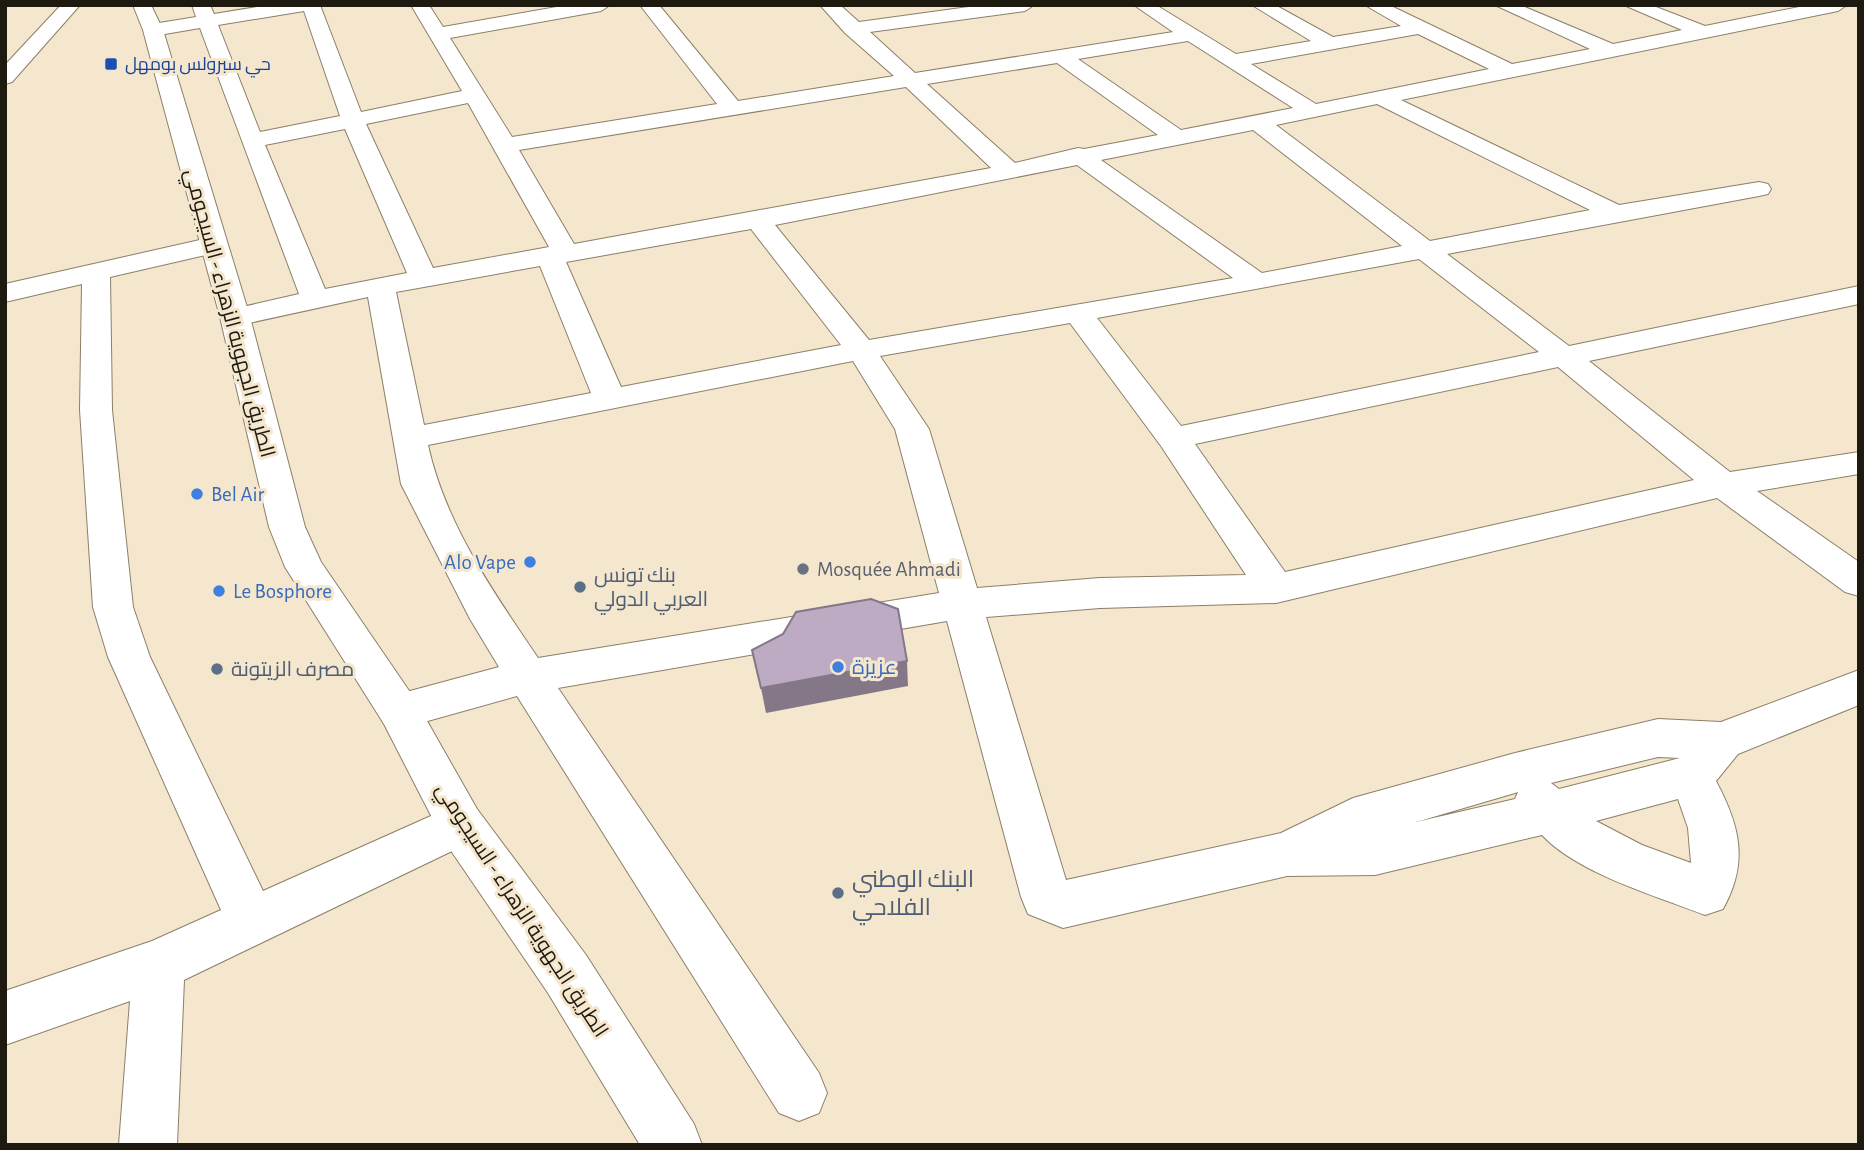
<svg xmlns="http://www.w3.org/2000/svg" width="1864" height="1150" font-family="'Alegreya Sans',Cairo,sans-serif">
  <rect width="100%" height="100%" fill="#f5e7ce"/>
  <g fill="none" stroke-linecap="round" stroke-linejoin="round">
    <g stroke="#8c7f68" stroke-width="2">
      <g id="minor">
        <polygon points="61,5 80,5 12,82 5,84 5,65"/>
        <path d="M192,5H210L214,14L269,5H320L361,112L462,91L411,5H429L443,27L568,5H610L601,11L450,38L512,137L717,104L640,5H659L738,101L894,76L845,33L820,5H840L859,22L983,5H1034L1025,11L870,32L915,73L1173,32L1134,5H1156L1236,54L1311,41L1252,5H1275L1333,37L1401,26L1365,5H1389L1512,64L1590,49L1495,5H1520L1613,44L1682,30L1624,5H1651L1705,26L1809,5H1847L1838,11L1401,100L1619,205L1759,182L1768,184L1771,189L1768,194L1759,196L1447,254L1569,346L1859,286V304L1589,361L1730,472L1859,452V474L1757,491L1859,562V596L1845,592L1717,498L1276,603L1100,608L986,617L1066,880L1281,833L1353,798L1515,753L1658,719L1721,722L1859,670V705L1738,754L1716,781C1740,826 1749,862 1723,909L1705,915C1656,896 1577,873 1542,835L1375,875L1287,876L1063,928L1028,914L1021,897L947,621L558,688L819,1073L827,1093L819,1113L799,1121L779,1113L517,696L399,729L384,724L377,711L384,698L499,667L470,619L401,484L368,297L235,326L225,323L220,317L225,311L299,294L200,28L153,36L143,30L153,24L196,17ZM304,11L340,116L260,132L218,25ZM1418,34L1489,69L1316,104L1251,64ZM1188,41L1293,108L1181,130L1078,59ZM1057,63L1158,135L1084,149L1078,148L1015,163L927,84ZM906,87L991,168L574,244L519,150ZM468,103L549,247L433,268L366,124ZM1377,104L1590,210L1430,241L1276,125ZM345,129L407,273L325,289L265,145ZM1253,130L1402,246L1262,273L1101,160ZM1077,165L1233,278L869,340L775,225ZM751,229L841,345L621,387L566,262ZM1419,259L1539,352L1181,426L1097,318ZM540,266L591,393L424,425L396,292ZM1070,323L1161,446L1246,575L1100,578L977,588L929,429L880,356ZM853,361L895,429L939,593L538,658C493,592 445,523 428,445ZM1558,367L1694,480L1285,572L1195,444ZM1658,757L1680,758L1559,789L1551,783ZM1518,792L1515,799L1416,822L1515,793ZM1678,799L1688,828L1691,863L1642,845L1596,821Z"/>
        <polygon points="213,237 223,239 226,245 223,251 110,277 112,410 133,607 150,657 263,891 460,803 477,809 484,824 477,839 184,980 177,1145 119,1145 130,1001 5,1045 5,991 152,941 221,910 108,657 93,607 80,410 82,284 5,302 5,284"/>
      </g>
    </g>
    <g stroke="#8c7f68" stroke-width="2">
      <polygon id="major" points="133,5 151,5 163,30 250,317 305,527 321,562 414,698 477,809 586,955 694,1124 702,1145 640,1145 548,993 443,839 384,724 285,567 269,527 220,317 143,30"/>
    </g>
    <use href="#minor" fill="#fff" fill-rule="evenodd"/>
    <use href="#major" fill="#fff" fill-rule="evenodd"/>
  </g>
  <polygon fill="#847888" points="907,661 908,686 766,713 761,688"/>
  <polygon fill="#bcabc2" stroke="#847888" stroke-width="2" points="871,599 898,609 907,661 761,688 752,650 783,634 796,612"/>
  <rect fill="#1a4fb4" stroke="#f5e7ce" stroke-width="2.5" x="104" y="57" width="14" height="14" rx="3.5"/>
  <g fill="#3f7fe0" stroke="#f5e7ce" stroke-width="2.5">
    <circle cx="197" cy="494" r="7"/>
    <circle cx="530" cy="562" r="7"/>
    <circle cx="219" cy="591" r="7"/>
    <circle cx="838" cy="667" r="7"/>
  </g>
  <circle fill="#6b7280" stroke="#f5e7ce" stroke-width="2.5" cx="803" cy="569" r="7"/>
  <g fill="#5c6f8a" stroke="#f5e7ce" stroke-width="2.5">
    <circle cx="580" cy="587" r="7"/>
    <circle cx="217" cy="669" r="7"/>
    <circle cx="838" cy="893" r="7"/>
  </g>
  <g text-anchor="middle" stroke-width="6" stroke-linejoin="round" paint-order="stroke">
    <g font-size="18" fill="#164399" stroke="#f5e7ce" text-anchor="start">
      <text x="125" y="70">حي سبرولس بومهل</text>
    </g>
    <g font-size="21" fill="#1e1a10" stroke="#f5e7ce">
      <text transform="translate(230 313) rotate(75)" y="7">الطريق الجهوية الزهراء - السيجومي</text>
      <text transform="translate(522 910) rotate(57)" y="7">الطريق الجهوية الزهراء - السيجومي</text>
    </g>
    <g font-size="21" fill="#366cbe" stroke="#f5e7ce" text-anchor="start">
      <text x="211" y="501">Bel Air</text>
      <text x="516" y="569" text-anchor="end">Alo Vape</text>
      <text x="233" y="598">Le Bosphore</text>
      <text x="852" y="674">عزيزة</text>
    </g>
    <g font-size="21" fill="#5b616d" stroke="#f5e7ce" text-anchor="start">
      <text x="817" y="576">Mosquée Ahmadi</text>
    </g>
    <g font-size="21" fill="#4e5e75" stroke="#f5e7ce" text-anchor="start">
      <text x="594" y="582">بنك تونس<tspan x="594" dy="24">العربي الدولي</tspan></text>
      <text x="231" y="676">مصرف الزيتونة</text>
    </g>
    <g font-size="24" fill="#4e5e75" stroke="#f5e7ce" text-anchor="start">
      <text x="852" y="887">البنك الوطني<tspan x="852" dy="28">الفلاحي</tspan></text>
    </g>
  </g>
  <rect width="1864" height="1150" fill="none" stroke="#1e1a10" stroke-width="14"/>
</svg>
